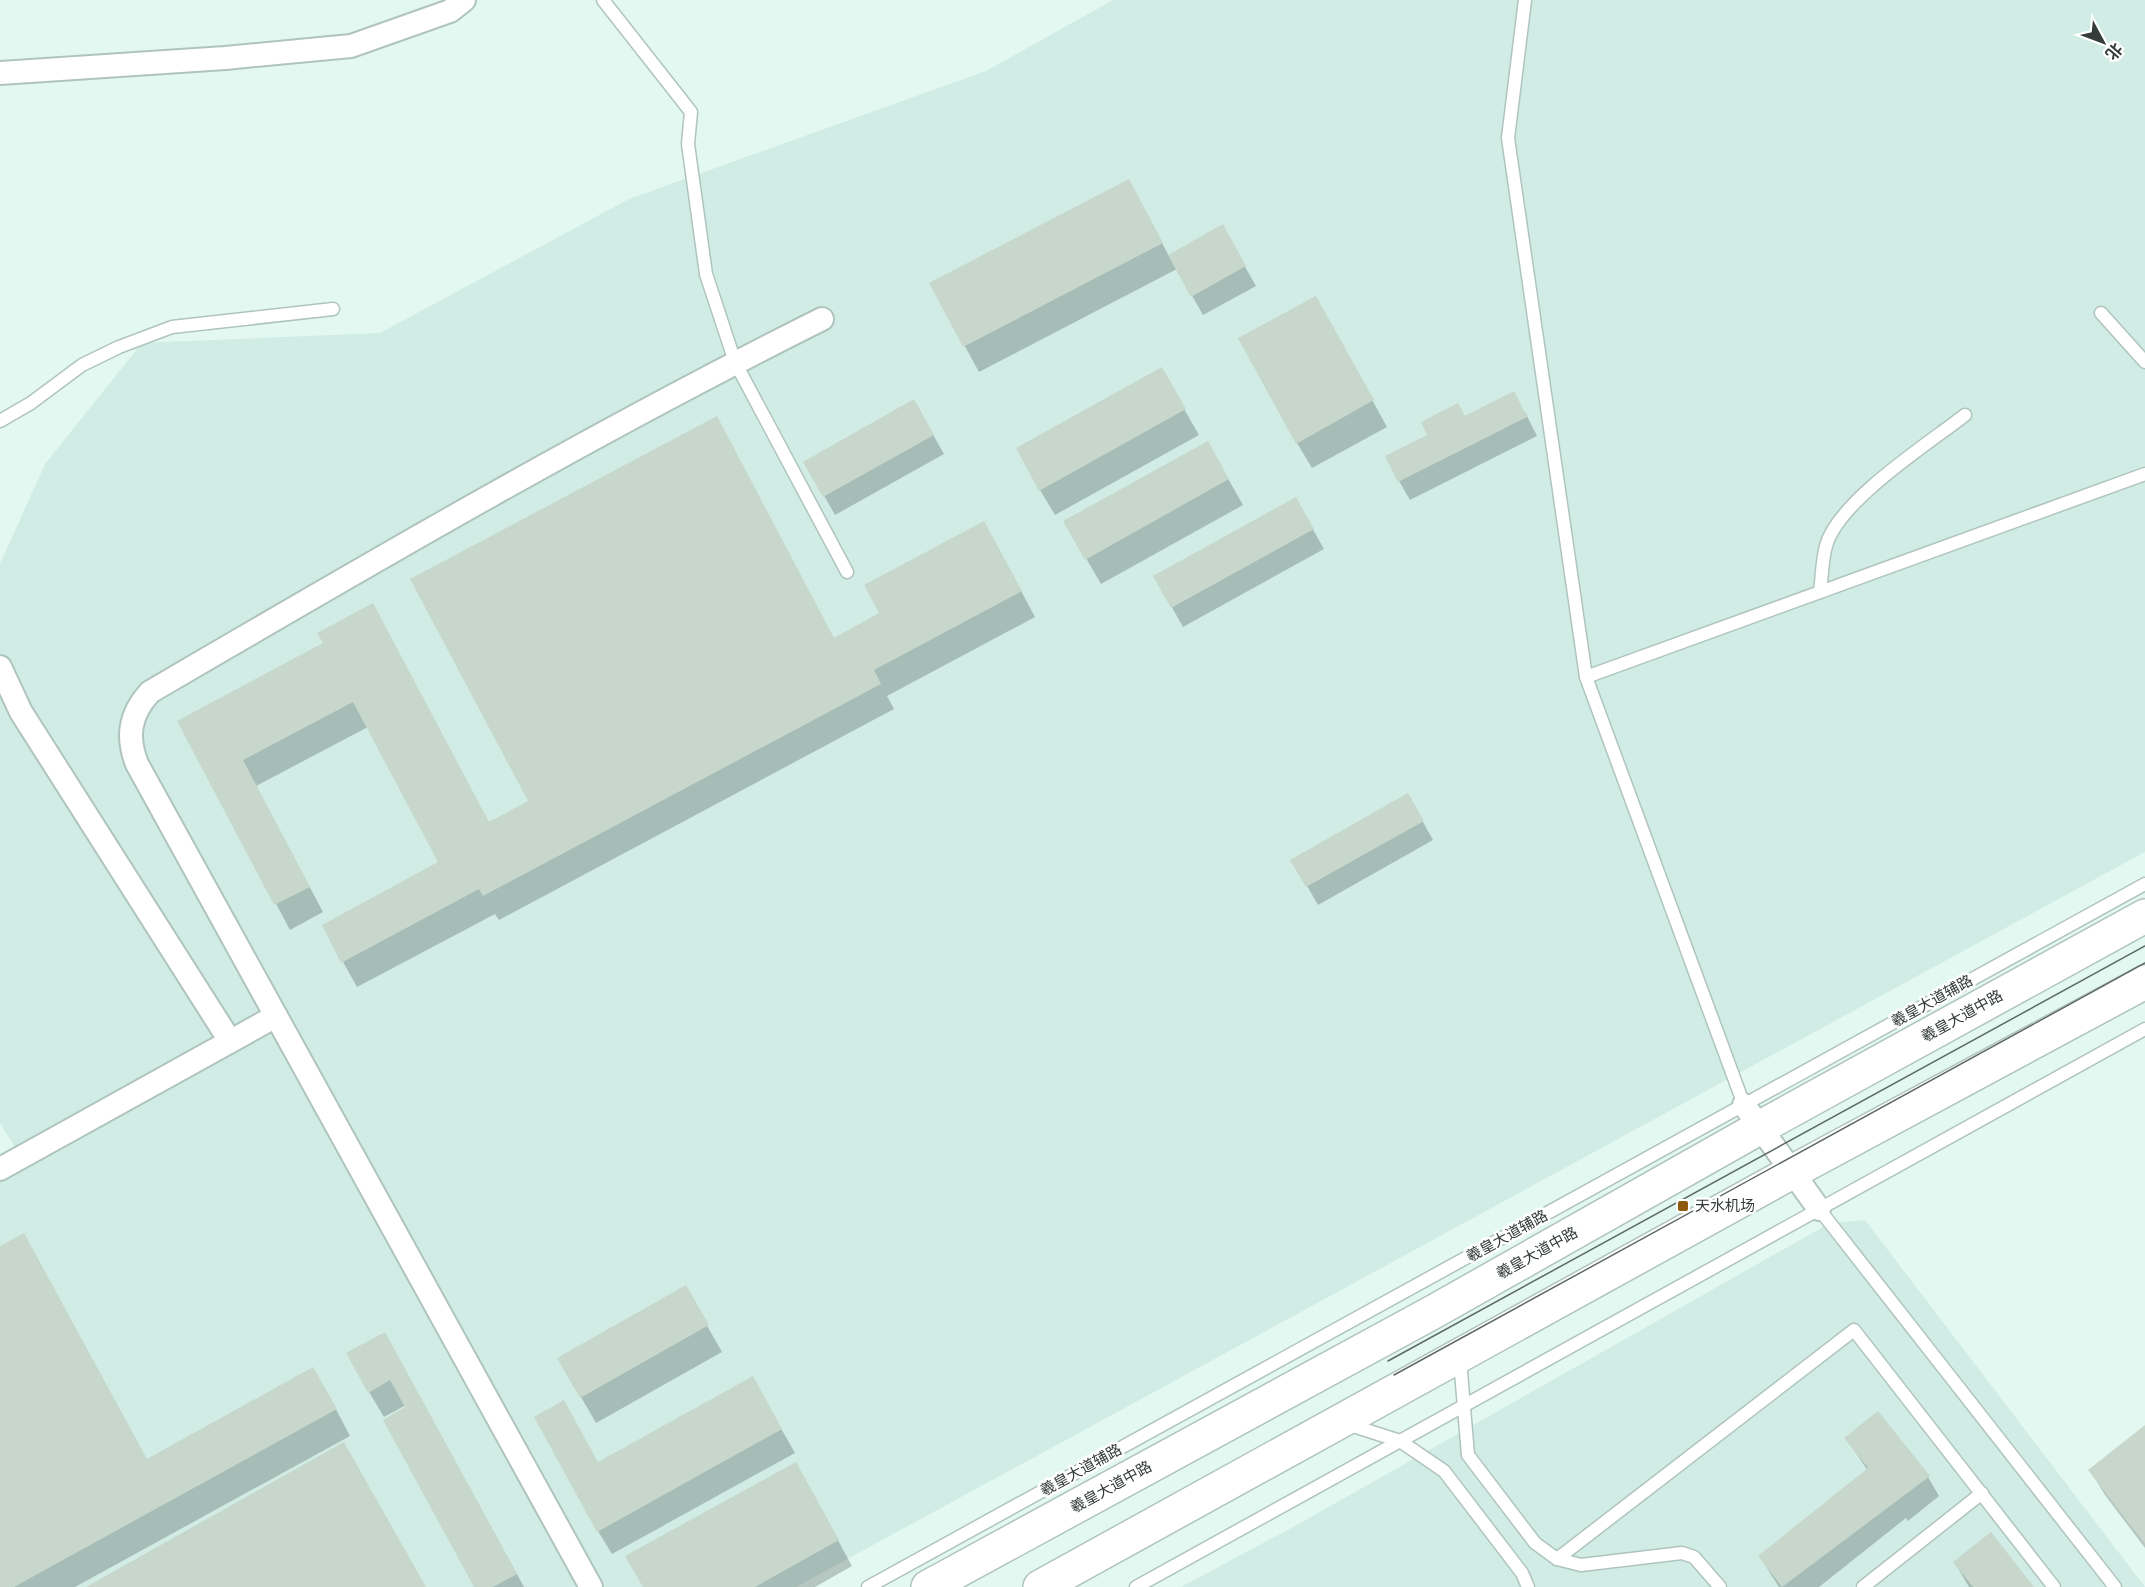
<svg xmlns="http://www.w3.org/2000/svg" width="2145" height="1587" font-family="'Golos Text','Noto Sans SC',sans-serif">
  <rect width="100%" height="100%" fill="#e4f8f2"/>
  <g fill="#d0ece5">
    <polygon points="1113,0 2145,0 2145,852 796,1587 0,1587 0,1169 21,1157 0,1123 0,564 45,464 142,343 380,333 629,199 986,71"/>
    <polygon points="1865,1220 2145,1587 1181,1587 1295,1526 1830,1223"/>
  </g>
  <g fill="#0003">
    <polygon points="1141,204 1169,256 1222,226 1256,286 1203,315 1177,269 979,372 931,284"/>
    <polygon points="1330,323 1387,427 1312,468 1297,443"/>
    <polygon points="1161,369 1199,435 1055,515 1040,490"/>
    <polygon points="914,401 944,454 835,515 805,462"/>
    <polygon points="1525,412 1537,436 1410,500 1399,481 1465,418"/>
    <polygon points="1222,468 1243,505 1101,584 1065,522"/>
    <polygon points="1296,499 1324,549 1183,627 1155,577"/>
    <polygon points="998,548 1035,617 887,696 894,709 499,920 495,914 357,987 343,962 440,863 368,727 256,786 323,912 290,930 179,722 325,644 489,823 834,639"/>
    <polygon points="1408,795 1433,840 1318,905 1292,860"/>
    <polygon points="0,1248 147,1461 328,1394 350,1436 75,1587 0,1587"/>
    <polygon points="685,1287 722,1352 596,1423 559,1359"/>
    <polygon points="399,1359 524,1587 476,1587 407,1408 406,1405 384,1417 369,1392"/>
    <polygon points="766,1402 795,1453 612,1554 598,1531 598,1464"/>
    <polygon points="2145,1427 2145,1548 2105,1495 2090,1470"/>
    <polygon points="1846,1438 1928,1477 1939,1496 1908,1521 1906,1518 1819,1587 1779,1587 1760,1557 1868,1471"/>
    <polygon points="810,1489 852,1566 815,1587 644,1587"/>
    <polygon points="1955,1563 2032,1587 1969,1587"/>
  </g>
  <g fill="#c8d7cc">
    <polygon points="1129,179 1163,243 963,347 929,283"/>
    <polygon points="1223,224 1246,266 1191,297 1168,255"/>
    <polygon points="1316,296 1374,400 1296,444 1238,338"/>
    <polygon points="1162,367 1186,409 1039,491 1016,448"/>
    <polygon points="1514,391 1527,417 1398,482 1385,456 1427,435 1421,422 1458,403 1465,416"/>
    <polygon points="914,399 934,435 823,497 803,462"/>
    <polygon points="717,416 834,638 879,613 864,585 984,521 1022,591 874,670 881,684 483,896 479,889 341,963 322,925 438,862 353,702 243,760 310,887 274,905 177,721 323,643 317,633 373,603 489,822 528,801 410,579"/>
    <polygon points="1208,441 1229,479 1085,560 1063,521"/>
    <polygon points="1296,497 1314,529 1171,608 1153,576"/>
    <polygon points="1408,793 1424,821 1306,887 1290,860"/>
    <polygon points="24,1233 147,1459 313,1367 337,1409 14,1587 0,1587 0,1246"/>
    <polygon points="686,1285 709,1325 580,1398 557,1358"/>
    <polygon points="385,1332 517,1574 493,1587 474,1587 383,1420 405,1407 390,1380 368,1393 346,1353"/>
    <polygon points="753,1376 782,1429 597,1532 534,1417 564,1400 598,1462"/>
    <polygon points="1878,1411 1930,1476 1782,1587 1758,1556 1868,1468 1844,1438"/>
    <polygon points="2145,1425 2145,1544 2088,1470"/>
    <polygon points="344,1442 426,1587 86,1587"/>
    <polygon points="796,1462 839,1540 755,1587 643,1587 625,1556"/>
    <polygon points="1991,1532 2034,1587 1973,1587 1953,1562"/>
  </g>
  <g fill="none" stroke-linecap="round" stroke-linejoin="round">
    <g stroke="#b0c4be" stroke-width="15">
      <g id="lane">
        <polyline points="603,0 691,112 688,144 706,274 735,362 847,572"/>
        <polyline points="1525,0 1508,138 1586,677 1744,1105"/>
        <polyline points="2101,313 2145,362"/>
        <polyline points="0,421 31,403 82,365 119,347 172,327 333,309"/>
        <path d="M1820,592C1822,577 1822,560 1826,546C1838,501 1928,444 1965,415"/>
        <polyline points="1586,677 2145,474"/>
        <polyline points="1819,1209 2115,1587"/>
        <polyline points="1460,1360 1468,1455 1535,1543 1557,1559 1581,1565 1682,1553 1694,1557 1720,1587"/>
        <polyline points="1347,1424 1400,1441 1444,1471 1522,1573 1528,1587"/>
        <polyline points="1557,1559 1854,1330 2054,1587"/>
        <polyline points="868,1587 2145,884"/>
        <polyline points="1136,1587 2145,1029"/>
        <polyline points="1863,1587 1982,1493"/>
      </g>
    </g>
    <g stroke="#b0c4be" stroke-width="26">
      <g id="street">
        <polyline points="0,73 225,58 351,46 450,11 464,0"/>
        <polyline points="0,667 21,712 230,1041"/>
        <polyline points="1744,1105 1819,1209"/>
        <polyline points="0,1169 276,1016"/>
        <path d="M591,1587L137,764C126,736 130,714 150,692C371,563 593,433 822,319"/>
      </g>
    </g>
    <g stroke="#b0c4be" stroke-width="36">
      <g id="primary">
        <polyline points="928,1587 1435,1311 1759,1128 2145,916"/>
        <polyline points="1040,1587 1792,1172 2145,982"/>
      </g>
    </g>
    <use href="#lane" stroke="#fff" stroke-width="12"/>
    <use href="#street" stroke="#fff" stroke-width="22"/>
    <use href="#primary" stroke="#fff" stroke-width="33"/>
    <g stroke="#5e6966" stroke-width="1.5">
      <polyline points="1388,1361 2145,946"/>
      <polyline points="1394,1375 2145,963"/>
    </g>
  </g>
  <rect fill="#8f590c" stroke="#fff" stroke-width="2" x="1677" y="1200" width="12" height="12" rx="3"/>
  <g text-anchor="middle" stroke-width="5" stroke-linejoin="round" paint-order="stroke">
    <g font-size="15" fill="#343c3a" stroke="#fff">
      <text transform="translate(1932 1001) rotate(-29)" y="5">羲皇大道辅路</text>
      <text transform="translate(1962 1016) rotate(-29)" y="5">羲皇大道中路</text>
      <text transform="translate(1507 1236) rotate(-29)" y="5">羲皇大道辅路</text>
      <text transform="translate(1537 1253) rotate(-29)" y="5">羲皇大道中路</text>
      <text transform="translate(1081 1470) rotate(-29)" y="5">羲皇大道辅路</text>
      <text transform="translate(1111 1487) rotate(-29)" y="5">羲皇大道中路</text>
    </g>
    <g font-size="15" fill="#343c3a" stroke="#fff" text-anchor="start">
      <text x="1695" y="1211">天水机场</text>
    </g>
  </g>
  <g transform="translate(2103 42) rotate(131)" stroke="#ffffff" stroke-width="4.5" paint-order="stroke">
  <path d="M0-4.5L10 22L0 15L-10 22Z" fill="#343c3a"/>
  <text y="-9" font-size="16" font-weight="bold" text-anchor="middle" fill="#343c3a">北</text>
  </g>
</svg>
